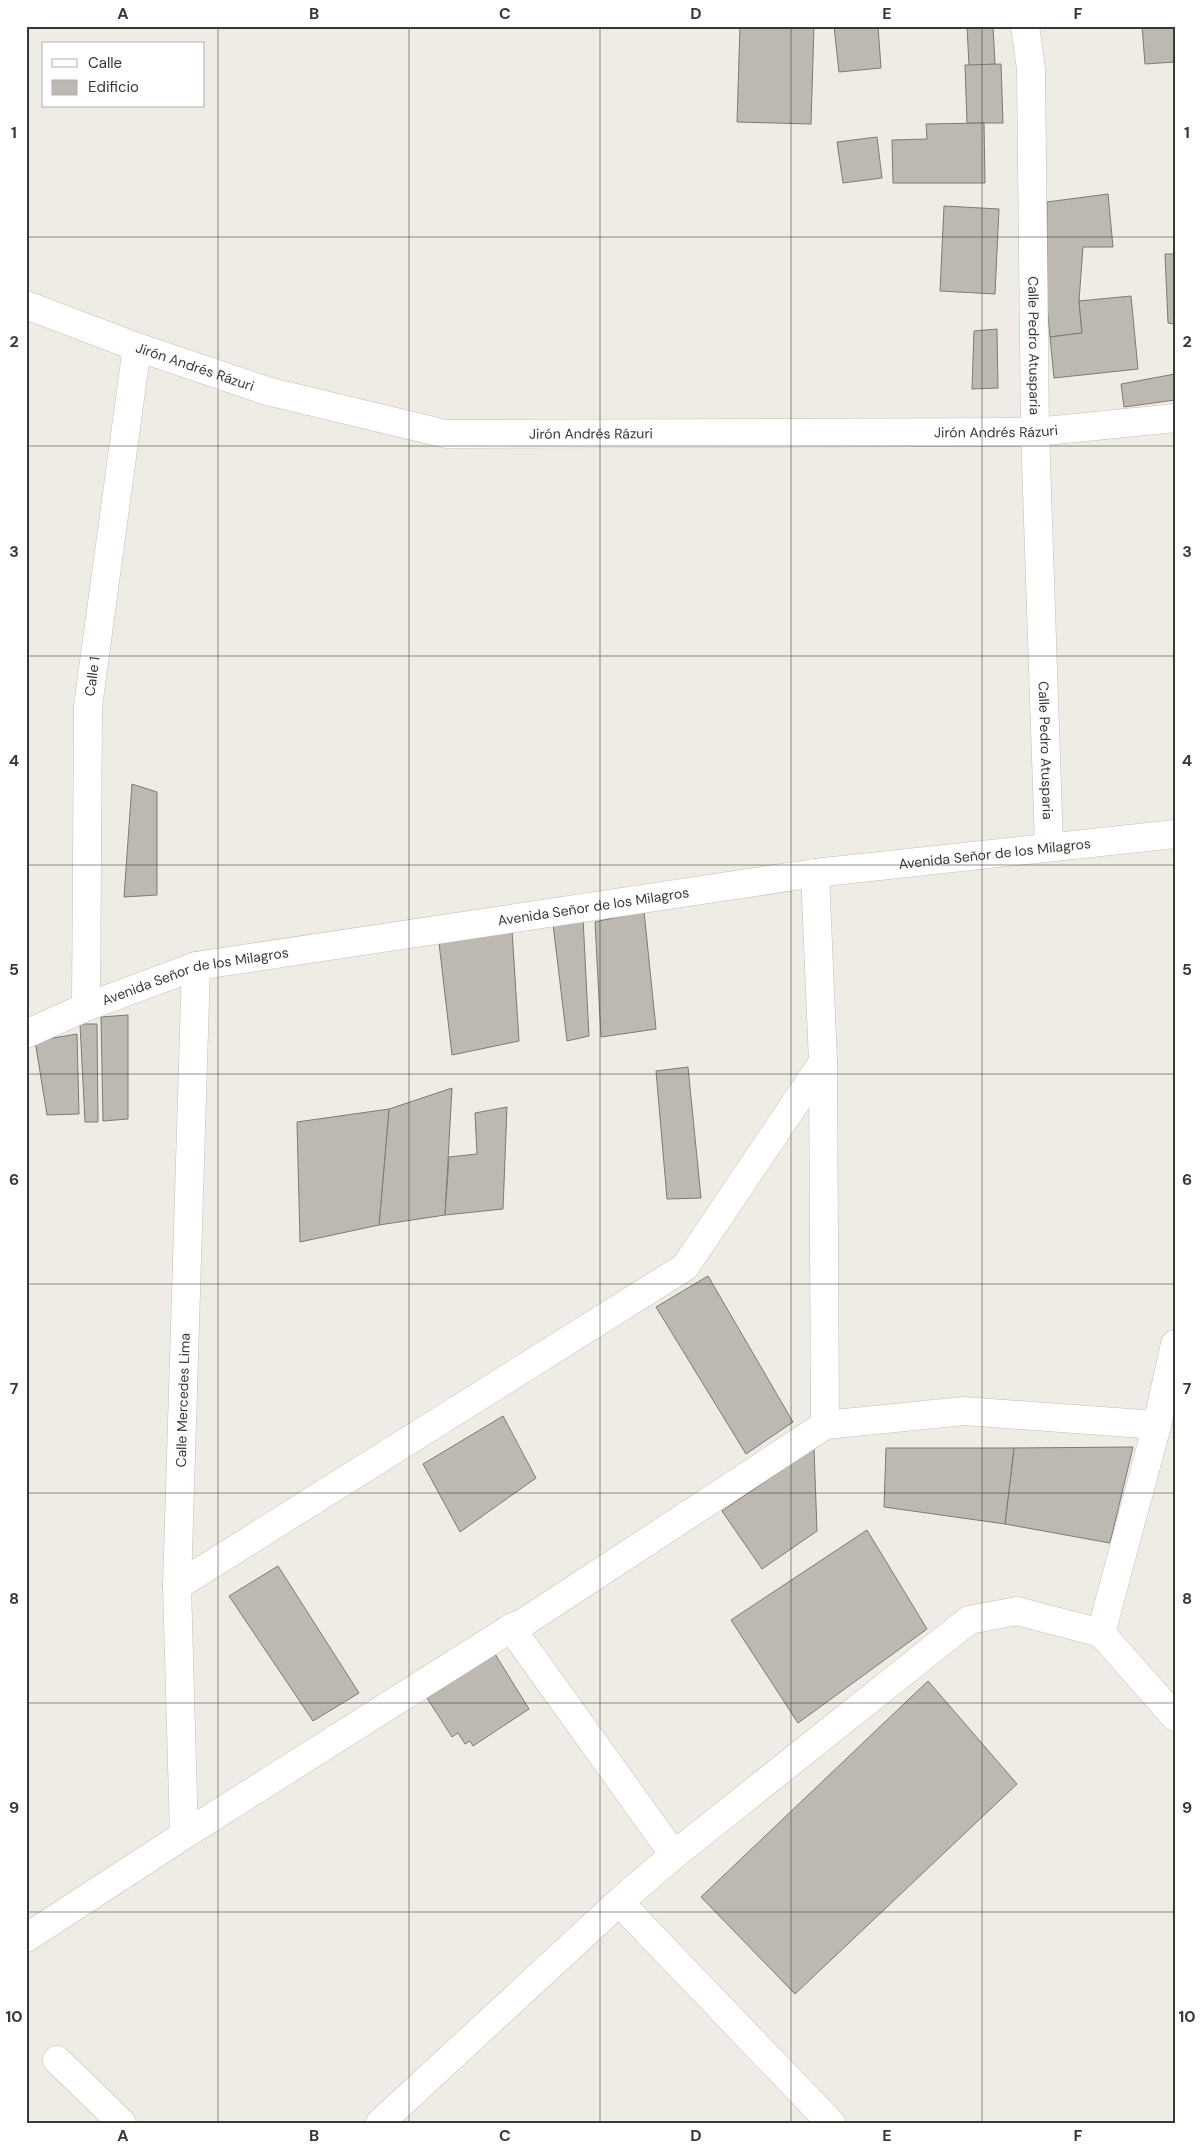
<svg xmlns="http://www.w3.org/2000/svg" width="1201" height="2149" font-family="'DM Sans',sans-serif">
  <rect width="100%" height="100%" fill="#eeece4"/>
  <g fill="#bdb9b2" stroke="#7e7a74">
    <polygon points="740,26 814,26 811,124 737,122"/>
    <polygon points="834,26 878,26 881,68 839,72"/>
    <polygon points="967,26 993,26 995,64 969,66"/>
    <polygon points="1142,26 1175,26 1175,62 1145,64"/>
    <polygon points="1001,64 1003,123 967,123 965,65"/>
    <polygon points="984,123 985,183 893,183 892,140 927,139 926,124"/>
    <polygon points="877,137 882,178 843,183 837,142"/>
    <polygon points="1108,194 1113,247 1083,247 1079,301 1082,333 1050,337 1047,305 1047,202"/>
    <polygon points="944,206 999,209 995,294 940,291"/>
    <polygon points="1165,254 1175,254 1175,324 1168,323"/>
    <polygon points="1131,296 1138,369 1054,378 1050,337 1082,333 1079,301"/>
    <polygon points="997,329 998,388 972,389 974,331"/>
    <polygon points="1175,374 1175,400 1124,407 1121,384"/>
    <polygon points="132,784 157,792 157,895 124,897"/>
    <polygon points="644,911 656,1029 601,1037 595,922"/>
    <polygon points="583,918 589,1036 567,1041 553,924"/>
    <polygon points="512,930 519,1041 452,1055 439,943"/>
    <polygon points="128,1015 128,1119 103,1121 101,1017"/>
    <polygon points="80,1024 97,1024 98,1122 85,1122"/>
    <polygon points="77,1034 79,1114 47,1115 35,1041"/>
    <polygon points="688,1067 701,1198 667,1199 656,1071"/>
    <polygon points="452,1088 445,1215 379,1225 389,1109"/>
    <polygon points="507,1107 503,1209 445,1215 449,1157 477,1154 475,1113"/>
    <polygon points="389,1109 379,1225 300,1242 297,1122"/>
    <polygon points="708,1276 793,1422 746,1454 656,1307"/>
    <polygon points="503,1416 536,1478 460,1532 423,1464"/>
    <polygon points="1133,1447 1110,1543 1005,1524 1014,1448"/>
    <polygon points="814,1448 817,1531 762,1569 722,1511"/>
    <polygon points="886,1448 1014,1448 1005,1524 884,1507"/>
    <polygon points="867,1530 927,1629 798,1723 731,1620"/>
    <polygon points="278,1566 359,1693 313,1721 229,1596"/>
    <polygon points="495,1654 529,1709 473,1746 470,1741 465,1744 458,1733 452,1737 427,1698"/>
    <polygon points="928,1681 1017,1784 795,1994 701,1897"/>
  </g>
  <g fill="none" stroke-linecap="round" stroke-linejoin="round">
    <g stroke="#c1c0b8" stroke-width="29">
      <g id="minor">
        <path id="s1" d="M1025,26L1031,69L1035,432L1049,846"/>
        <path id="s2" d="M26,305L137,347L267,391L446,434L1035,432L1175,418"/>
        <polyline points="815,873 823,1062 825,1425"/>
        <path id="s3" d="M86,1007L88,706L137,347"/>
        <path id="s4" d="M26,1034L86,1007L196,966L815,873L1175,834"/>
        <polyline points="177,1586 685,1267 823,1062"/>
        <polyline points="511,1628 674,1855"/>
        <polyline points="1101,1633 1175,1717"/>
        <path id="s5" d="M184,1835L177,1586L196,966"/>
        <polyline points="619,1902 831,2123"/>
        <polyline points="26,1938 184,1835 511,1628 523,1623 825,1425 964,1411 1157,1425"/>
        <polyline points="57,2060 122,2123"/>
        <polyline points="380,2123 619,1902 674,1855 969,1620 1017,1611 1101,1633 1157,1425 1175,1344"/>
      </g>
    </g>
    <use href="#minor" stroke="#fff" stroke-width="28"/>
  </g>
  <path fill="none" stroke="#383834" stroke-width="1" stroke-opacity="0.55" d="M218,26V2123M409,26V2123M600,26V2123M791,26V2123M982,26V2123M26,237H1175M26,446H1175M26,656H1175M26,865H1175M26,1074H1175M26,1284H1175M26,1493H1175M26,1703H1175M26,1912H1175"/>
  <g text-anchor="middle" stroke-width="4.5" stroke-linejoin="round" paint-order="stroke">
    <g font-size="14" fill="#383834" stroke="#fff">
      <text dy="5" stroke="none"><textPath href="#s1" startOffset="320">Calle Pedro Atusparia</textPath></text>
      <text dy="5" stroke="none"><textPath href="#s2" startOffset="180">Jirón Andrés Rázuri</textPath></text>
      <text dy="5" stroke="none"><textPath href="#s2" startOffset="990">Jirón Andrés Rázuri</textPath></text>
      <text dy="5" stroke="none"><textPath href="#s2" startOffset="585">Jirón Andrés Rázuri</textPath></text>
      <text dy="5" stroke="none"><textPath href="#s3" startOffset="331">Calle 1</textPath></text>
      <text dy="5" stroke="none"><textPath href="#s1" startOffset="725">Calle Pedro Atusparia</textPath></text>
      <text dy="5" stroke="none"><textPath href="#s4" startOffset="990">Avenida Señor de los Milagros</textPath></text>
      <text dy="5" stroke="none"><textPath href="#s4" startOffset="585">Avenida Señor de los Milagros</textPath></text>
      <text dy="5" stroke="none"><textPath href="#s4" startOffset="180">Avenida Señor de los Milagros</textPath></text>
      <text dy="5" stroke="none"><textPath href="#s5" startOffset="435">Calle Mercedes Lima</textPath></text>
    </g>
  </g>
  <rect width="1201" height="2149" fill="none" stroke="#ffffff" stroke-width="55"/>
  <rect x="42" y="42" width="162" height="65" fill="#ffffff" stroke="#afafae"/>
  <rect x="52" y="59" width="25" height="8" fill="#ffffff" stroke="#afafae"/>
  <text x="88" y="68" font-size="15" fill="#383834">Calle</text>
  <rect x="52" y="80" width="25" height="15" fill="#bdb9b2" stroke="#afafae"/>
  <text x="88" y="92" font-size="15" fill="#383834">Edificio</text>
  <rect x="28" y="28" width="1146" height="2094" fill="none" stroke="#383834" stroke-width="2"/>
  <g font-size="16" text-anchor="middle" font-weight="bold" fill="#383834">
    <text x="123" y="19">A</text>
    <text x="314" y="19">B</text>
    <text x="505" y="19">C</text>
    <text x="696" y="19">D</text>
    <text x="887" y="19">E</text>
    <text x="1078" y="19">F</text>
    <text x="14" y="138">1</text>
    <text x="1187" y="138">1</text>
    <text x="14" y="347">2</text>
    <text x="1187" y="347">2</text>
    <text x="14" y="557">3</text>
    <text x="1187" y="557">3</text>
    <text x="14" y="766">4</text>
    <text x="1187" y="766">4</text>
    <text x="14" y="975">5</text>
    <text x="1187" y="975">5</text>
    <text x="14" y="1185">6</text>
    <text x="1187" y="1185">6</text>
    <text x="14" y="1394">7</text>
    <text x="1187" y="1394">7</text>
    <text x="14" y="1604">8</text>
    <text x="1187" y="1604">8</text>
    <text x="14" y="1813">9</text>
    <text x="1187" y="1813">9</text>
    <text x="14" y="2022">10</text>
    <text x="1187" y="2022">10</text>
    <text x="123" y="2141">A</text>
    <text x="314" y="2141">B</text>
    <text x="505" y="2141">C</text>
    <text x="696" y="2141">D</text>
    <text x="887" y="2141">E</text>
    <text x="1078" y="2141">F</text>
  </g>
</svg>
